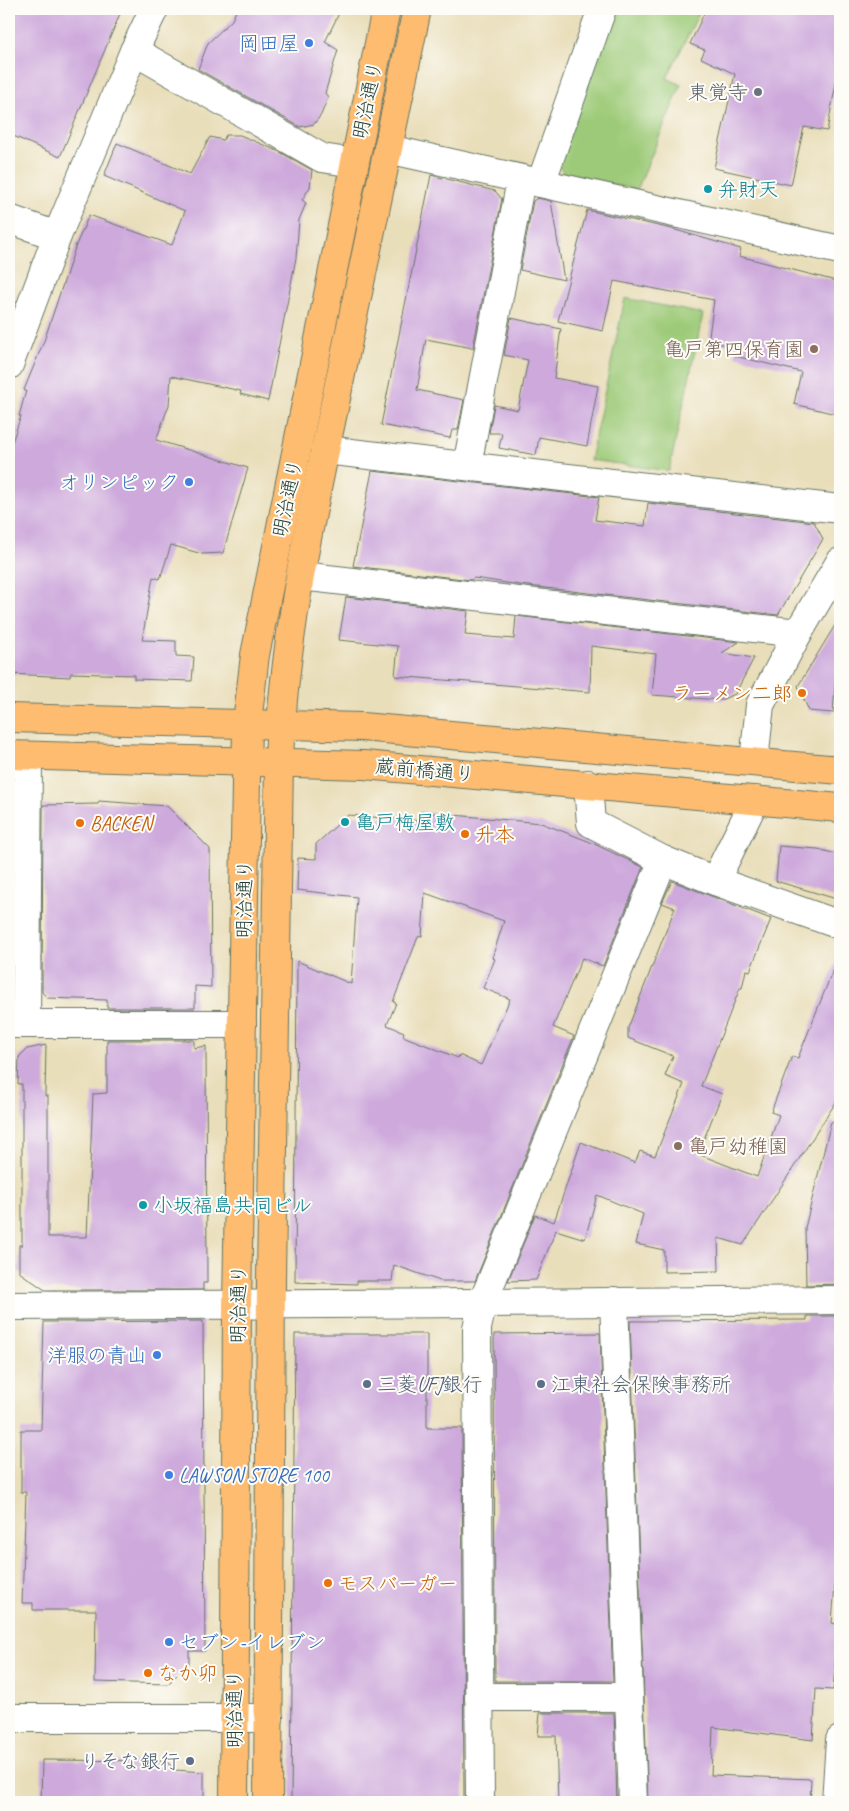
<svg xmlns="http://www.w3.org/2000/svg" width="849" height="1811" font-family="Caveat,'Klee One',sans-serif">
  <rect width="100%" height="100%" fill="#fdfcf7"/>
  <filter id="ink" filterUnits="userSpaceOnUse"><feTurbulence type="fractalNoise" baseFrequency=".02" numOctaves="2"/><feDisplacementMap in="SourceGraphic" scale="10" xChannelSelector="R" yChannelSelector="G"/><feConvolveMatrix kernelMatrix="1 2 1 2 8 2 1 2 1" color-interpolation-filters="sRGB"/></filter>
  <filter id="wash" filterUnits="userSpaceOnUse"><feTurbulence type="fractalNoise" baseFrequency=".0096" numOctaves="4" result="noise"/><feDisplacementMap in="SourceGraphic" scale="20" xChannelSelector="R" yChannelSelector="G"/><feGaussianBlur stdDeviation="1.12" result="paint"/><feColorMatrix in="noise" values="0 0 0 0 0 0 0 0 0 0 0 0 0 0 0 0 0 1.4 0 .05"/><feComposite in="paint" operator="in"/></filter>
  <g filter="url(#wash)">
    <rect width="100%" height="100%" fill="#e9deba"/>
    <g fill="#9dca78" stroke="#5e8456">
      <polygon points="615,9 701,9 667,78 681,85 637,190 565,175 558,165"/>
      <polygon points="625,298 703,314 669,471 590,460"/>
    </g>
    <g id="blocks">
      <g fill="#cda9dc" fill-rule="evenodd">
        <polygon points="9,9 122,9 60,157 9,134"/>
        <polygon points="237,9 341,9 325,42 338,50 325,93 328,97 321,115 314,124 300,127 198,69 208,43 232,20"/>
        <polygon points="706,9 840,9 840,62 827,131 804,127 791,185 714,168 735,74 701,58 705,50 690,44"/>
        <polygon points="226,135 240,135 280,152 312,170 310,187 302,200 306,203 299,220 296,258 268,401 240,394 241,391 171,376 169,405 156,440 248,468 223,553 202,554 171,545 160,579 153,577 142,640 176,641 176,656 194,657 192,681 134,679 134,675 71,673 70,677 9,674 9,451 21,416 19,416 26,391 24,390 44,341 76,245 89,215 172,245 185,211 104,176 117,143 190,174 210,137 223,140"/>
        <polygon points="431,175 495,191 502,199 473,348 426,339 417,390 464,400 458,430 452,430 450,438 381,425"/>
        <polygon points="537,198 551,201 564,280 520,270 533,201"/>
        <polygon points="587,210 672,229 741,249 739,256 840,282 840,415 794,404 801,372 735,356 737,345 708,343 714,300 614,281 603,331 558,321"/>
        <polygon points="511,318 561,329 554,378 598,386 587,446 539,437 536,455 499,448 502,433 489,433 494,405 518,410 528,360 504,355"/>
        <polygon points="372,471 599,497 595,520 645,526 648,503 814,522 823,539 778,615 520,585 474,578 471,580 353,566"/>
        <polygon points="346,597 468,611 465,635 514,639 516,616 739,642 722,653 754,658 735,694 721,700 652,695 656,654 591,646 590,692 395,676 398,646 339,640"/>
        <polygon points="840,617 833,713 809,711 798,686"/>
        <polygon points="99,801 167,806 210,849 211,987 195,986 195,1008 107,1008 107,1000 47,998 42,992 43,805 98,804"/>
        <polygon points="9,812 12,812 11,996 9,998"/>
        <path d="M421,812L541,823L588,841L643,867L603,966L582,958L553,1027L574,1036L475,1281H440L394,1265L392,1281H357V1284L295,1282L297,961L351,984L357,897L297,890L298,858L316,859V844L348,815L421,821ZM425,893L504,921L492,958L495,959L483,988L510,999L481,1065L459,1055L458,1058L403,1036L404,1032L387,1025L396,1003L393,1002L418,937L422,936Z"/>
        <polygon points="779,846 818,849 840,855 840,900 776,881"/>
        <polygon points="672,881 771,919 750,971 746,970 742,988 740,988 701,1086 722,1094 698,1154 757,1177 779,1115 771,1112 792,1056 798,1058 839,955 840,1096 743,1245 718,1238 719,1271 664,1272 664,1250 636,1244 643,1214 597,1195 585,1239 556,1230 536,1280 508,1281 535,1215 554,1222 581,1142 635,1163 640,1151 655,1156 684,1084 665,1076 673,1056 628,1038 628,1028 675,908 662,903"/>
        <polygon points="107,1040 194,1040 194,1048 206,1046 207,1283 203,1283 203,1290 45,1290 19,1272 19,1245 22,1245 22,1084 18,1084 19,1057 27,1049 46,1045 45,1096 48,1096 48,1237 87,1237 93,1094 107,1093"/>
        <polygon points="831,1122 840,1123 840,1284 806,1285 805,1228"/>
        <polygon points="807,1316 840,1316 840,1540 838,1540 838,1571 836,1571 832,1623 838,1624 833,1690 816,1689 813,1740 713,1727 711,1775 811,1779 810,1802 648,1802 630,1321 807,1320"/>
        <polygon points="203,1321 205,1651 189,1651 189,1663 168,1684 95,1682 96,1610 33,1610 33,1603 22,1603 26,1492 21,1492 21,1430 41,1430 44,1322"/>
        <polygon points="600,1333 613,1681 495,1681 494,1334"/>
        <polygon points="295,1334 427,1334 427,1428 462,1428 464,1802 291,1802"/>
        <polygon points="540,1713 614,1713 617,1802 558,1802 556,1736 538,1736"/>
        <polygon points="42,1760 166,1761 175,1770 204,1772 204,1802 41,1802"/>
      </g>
    </g>
  </g>
  <g filter="url(#ink)">
    <use href="#blocks" fill-opacity="0" stroke="#667563" stroke-width="1"/>
    <g fill="none" stroke-linecap="round" stroke-linejoin="round">
      <g stroke="#667563" stroke-width="30">
        <g id="minor">
          <polyline points="134,51 322,158 354,163"/>
          <polyline points="388,149 840,250"/>
          <polyline points="541,183 602,9"/>
          <polyline points="9,219 57,236"/>
          <polyline points="9,365 57,236 134,51 154,9"/>
          <polyline points="325,450 840,509"/>
          <polyline points="467,466 521,180"/>
          <polyline points="301,576 798,633"/>
          <polyline points="754,761 760,705 798,633 840,562"/>
          <polyline points="588,784 591,823 663,860 715,881 840,925"/>
          <polyline points="715,881 755,800"/>
          <polyline points="9,1024 242,1024"/>
          <polyline points="26,1024 28,756"/>
          <polyline points="614,1301 633,1802"/>
          <path d="M9,1306C286,1306 563,1302 840,1300"/>
          <polyline points="479,1697 629,1697"/>
          <polyline points="9,1718 269,1718"/>
          <polyline points="480,1802 477,1328 483,1302 663,860"/>
          <polyline points="836,1802 840,1740"/>
        </g>
      </g>
      <g stroke="#667563" stroke-width="30">
        <g id="major">
          <polyline points="9,718 362,727 840,770"/>
          <polyline points="9,755 364,765 840,808"/>
          <polyline points="234,1802 237,1306 247,723 255,655 386,9"/>
          <path d="M268,1802L271,1278L279,762C283,643 309,525 334,408C361,275 389,142 417,9"/>
        </g>
      </g>
      <use href="#minor" stroke="#fff" stroke-width="28"/>
      <use href="#major" stroke="#fdbc70" stroke-width="28"/>
    </g>
  </g>
  <g fill="#3f7fe0" stroke="#fdfcf7" stroke-width="2">
    <circle cx="309" cy="43" r="5"/>
    <circle cx="189" cy="482" r="5"/>
    <circle cx="157" cy="1355" r="5"/>
    <circle cx="169" cy="1475" r="5"/>
    <circle cx="169" cy="1642" r="5"/>
  </g>
  <circle fill="#6b7280" stroke="#fdfcf7" stroke-width="2" cx="758" cy="92" r="5"/>
  <g fill="#0f9aa8" stroke="#fdfcf7" stroke-width="2">
    <circle cx="708" cy="189" r="5"/>
    <circle cx="345" cy="822" r="5"/>
    <circle cx="143" cy="1205" r="5"/>
  </g>
  <g fill="#8d6e63" stroke="#fdfcf7" stroke-width="2">
    <circle cx="814" cy="349" r="5"/>
    <circle cx="678" cy="1146" r="5"/>
  </g>
  <g fill="#e8710a" stroke="#fdfcf7" stroke-width="2">
    <circle cx="802" cy="693" r="5"/>
    <circle cx="80" cy="823" r="5"/>
    <circle cx="465" cy="834" r="5"/>
    <circle cx="328" cy="1583" r="5"/>
    <circle cx="148" cy="1673" r="5"/>
  </g>
  <g fill="#5c6f8a" stroke="#fdfcf7" stroke-width="2">
    <circle cx="367" cy="1384" r="5"/>
    <circle cx="541" cy="1384" r="5"/>
    <circle cx="190" cy="1761" r="5"/>
  </g>
  <g text-anchor="middle" stroke-width="4" stroke-linejoin="round" paint-order="stroke">
    <g font-size="20" fill="#366cbe" stroke="#fdfcf7" text-anchor="end">
      <text x="299" y="50">岡田屋</text>
      <text x="179" y="489">オリンピック</text>
      <text x="147" y="1362">洋服の青山</text>
      <text x="179" y="1482" text-anchor="start">LAWSON STORE 100</text>
      <text x="179" y="1649" text-anchor="start">セブン-イレブン</text>
    </g>
    <g font-size="20" fill="#5b616d" stroke="#fdfcf7" text-anchor="end">
      <text x="748" y="99">東覚寺</text>
    </g>
    <g font-size="20" fill="#1f3d34" stroke="#fdfcf7">
      <text transform="translate(367 100) rotate(-78)" y="7">明治通り</text>
      <text transform="translate(287 498) rotate(-78)" y="7">明治通り</text>
      <text transform="translate(425 770) rotate(5)" y="7">蔵前橋通り</text>
      <text transform="translate(244 899) rotate(-89)" y="7">明治通り</text>
      <text transform="translate(238 1304) rotate(-89)" y="7">明治通り</text>
      <text transform="translate(234 1709) rotate(-90)" y="7">明治通り</text>
    </g>
    <g font-size="20" fill="#0d838f" stroke="#fdfcf7" text-anchor="start">
      <text x="718" y="196">弁財天</text>
      <text x="355" y="829">亀戸梅屋敷</text>
      <text x="153" y="1212">小坂福島共同ビル</text>
    </g>
    <g font-size="20" fill="#785e54" stroke="#fdfcf7" text-anchor="end">
      <text x="804" y="356">亀戸第四保育園</text>
      <text x="688" y="1153" text-anchor="start">亀戸幼稚園</text>
    </g>
    <g font-size="20" fill="#c56008" stroke="#fdfcf7" text-anchor="start">
      <text x="792" y="700" text-anchor="end">ラーメン二郎</text>
      <text x="90" y="830">BACKEN</text>
      <text x="475" y="841">升本</text>
      <text x="338" y="1590">モスバーガー</text>
      <text x="158" y="1680">なか卯</text>
    </g>
    <g font-size="20" fill="#4e5e75" stroke="#fdfcf7" text-anchor="start">
      <text x="377" y="1391">三菱UFJ銀行</text>
      <text x="551" y="1391">江東社会保険事務所</text>
      <text x="180" y="1768" text-anchor="end">りそな銀行</text>
    </g>
  </g>
  <rect width="849" height="1811" fill="none" stroke="#fdfcf7" stroke-width="30"/>
</svg>
